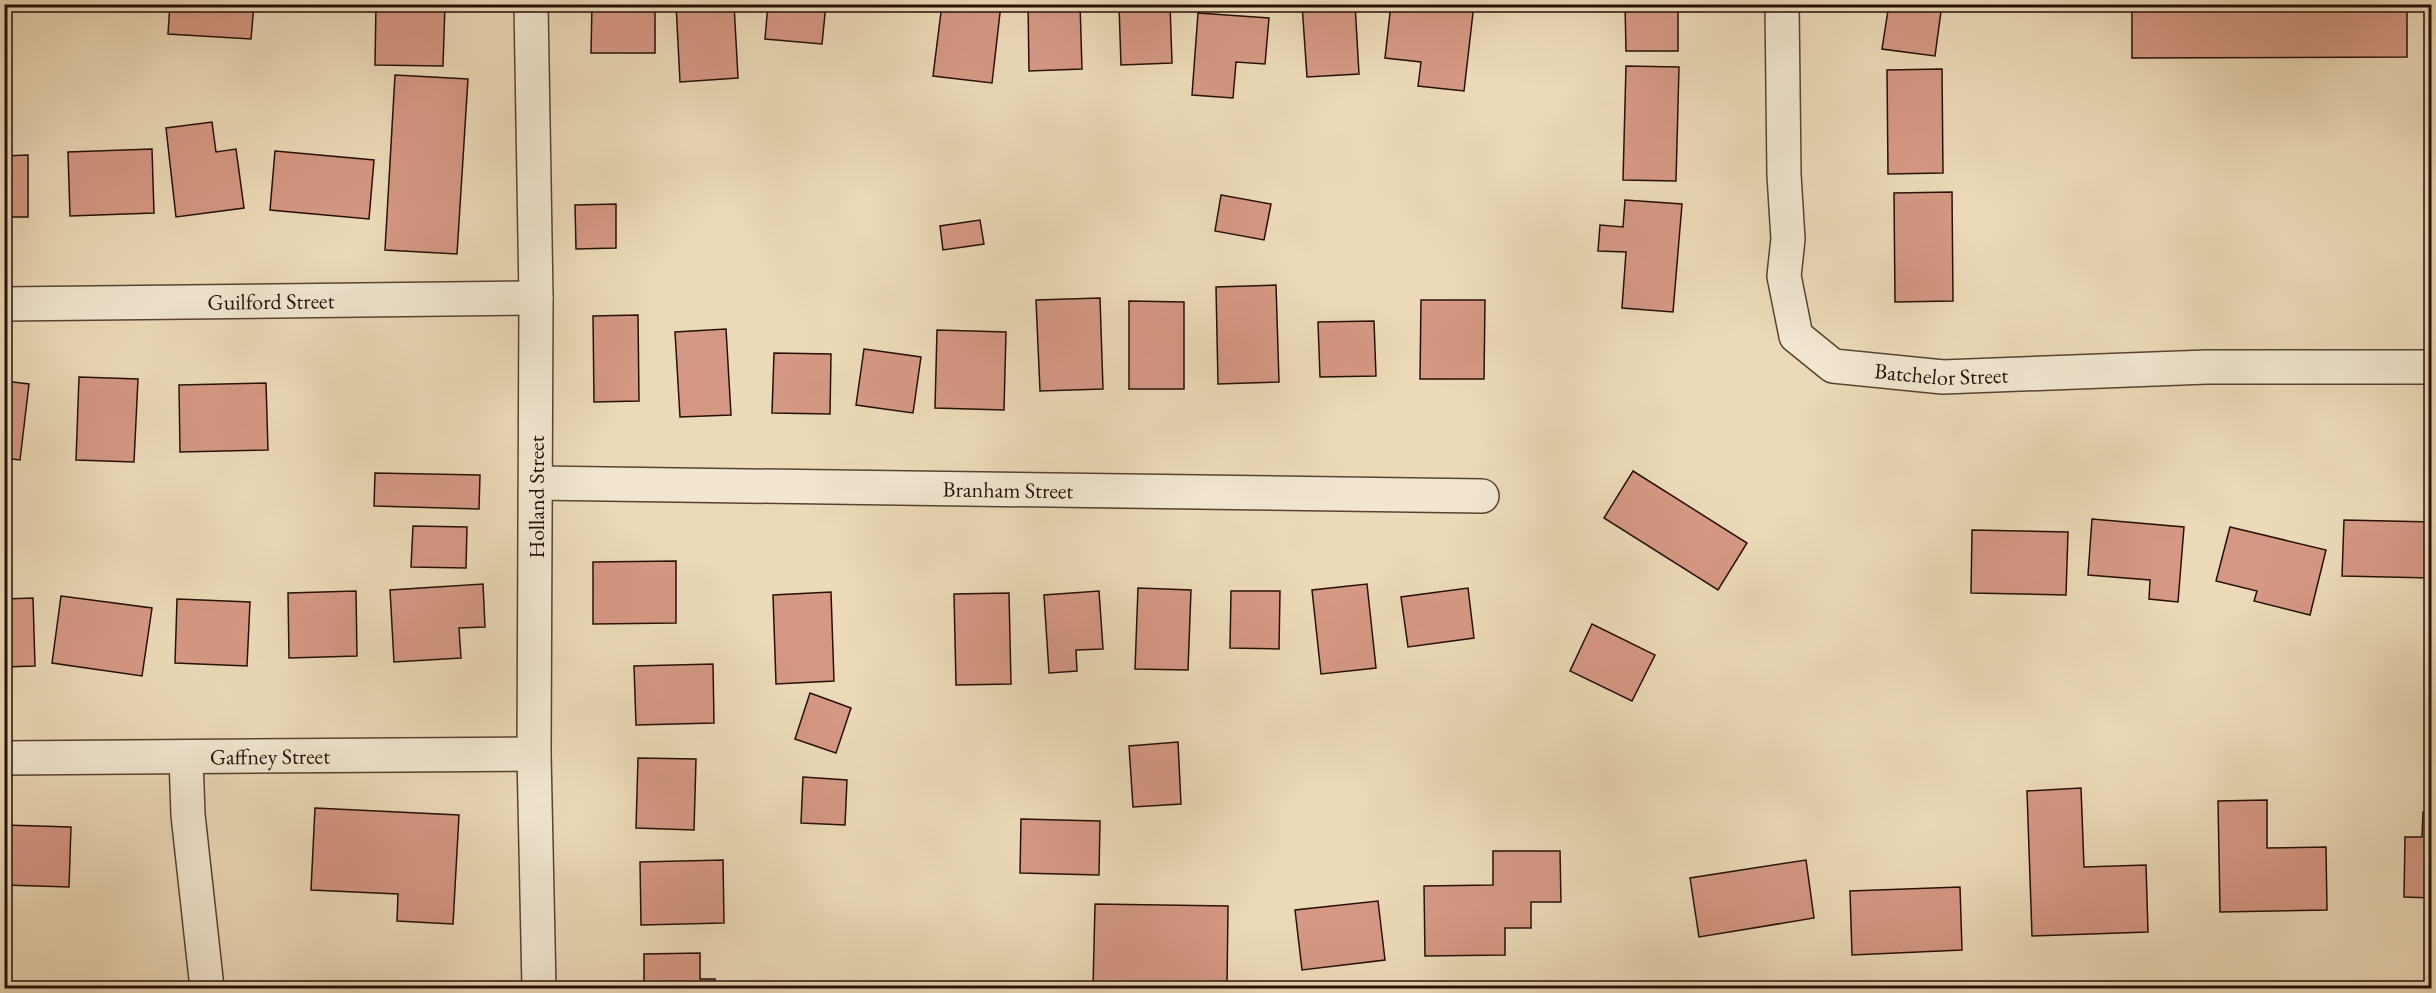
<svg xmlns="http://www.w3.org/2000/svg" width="2436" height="993" font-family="'EB Garamond',serif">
  <rect width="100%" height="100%" fill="#ebd9b7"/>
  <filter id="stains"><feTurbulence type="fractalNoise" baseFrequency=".00333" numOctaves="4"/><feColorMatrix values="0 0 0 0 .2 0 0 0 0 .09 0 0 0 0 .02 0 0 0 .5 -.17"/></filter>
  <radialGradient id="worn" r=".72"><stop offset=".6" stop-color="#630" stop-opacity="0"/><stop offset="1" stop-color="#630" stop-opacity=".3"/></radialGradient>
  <g fill="#d59884" stroke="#261107" stroke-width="1.5">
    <polygon points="170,4 254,4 251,39 168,34"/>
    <polygon points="376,4 445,4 443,66 375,65"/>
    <polygon points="592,4 655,4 655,53 591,53"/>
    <polygon points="676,4 734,4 738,78 680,82"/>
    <polygon points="768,4 826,4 822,44 765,39"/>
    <polygon points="942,4 1001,4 992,83 933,76"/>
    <polygon points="1028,4 1080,4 1082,69 1029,71"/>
    <polygon points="1170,4 1172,63 1121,65 1119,5"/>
    <polygon points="1302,4 1355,4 1359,74 1307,77"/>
    <polygon points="1391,4 1474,4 1464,91 1418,86 1421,62 1385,58"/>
    <polygon points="1625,4 1678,4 1678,51 1626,51"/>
    <polygon points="1889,4 1942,4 1935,56 1882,49"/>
    <polygon points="2132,4 2407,4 2407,57 2132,58"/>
    <polygon points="1198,13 1269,18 1265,64 1236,62 1233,98 1192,95"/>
    <polygon points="1626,66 1679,67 1676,181 1623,180"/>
    <polygon points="1942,69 1943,173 1888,174 1887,70"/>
    <polygon points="395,75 468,79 457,254 385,250"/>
    <polygon points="212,122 216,152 236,149 244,208 176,217 166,128"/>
    <polygon points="152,149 154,213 70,216 68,152"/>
    <polygon points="275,151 374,160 369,219 270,210"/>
    <polygon points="28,155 28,217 4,217 4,156"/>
    <polygon points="1952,192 1953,301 1895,302 1894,193"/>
    <polygon points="1221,195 1271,204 1264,240 1215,231"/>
    <polygon points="1625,200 1682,204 1673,312 1622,308 1626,252 1598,251 1600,225 1623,227"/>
    <polygon points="616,204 616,248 576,249 575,205"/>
    <polygon points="980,220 984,244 943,250 940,226"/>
    <polygon points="1276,285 1279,382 1218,384 1216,287"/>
    <polygon points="1100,298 1103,389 1040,391 1036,300"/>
    <polygon points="1421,300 1485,300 1484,379 1420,379"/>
    <polygon points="1129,301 1184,302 1184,389 1129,389"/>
    <polygon points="638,315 639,401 594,402 593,316"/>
    <polygon points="1374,321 1376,376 1320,377 1318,322"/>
    <polygon points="726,329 731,415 680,417 675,332"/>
    <polygon points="937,330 1006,332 1004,410 935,408"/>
    <polygon points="864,349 921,357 913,413 856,405"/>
    <polygon points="774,353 831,354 830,414 772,413"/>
    <polygon points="79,377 138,379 134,462 76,460"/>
    <polygon points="4,381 29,384 20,460 4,458"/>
    <polygon points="266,383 268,450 180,452 179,385"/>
    <polygon points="1633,471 1747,543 1718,590 1604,518"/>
    <polygon points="375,473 480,475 479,509 374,506"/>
    <polygon points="2092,519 2184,527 2178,602 2149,599 2150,580 2088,575"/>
    <polygon points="2344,520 2432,522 2432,578 2342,576"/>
    <polygon points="413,526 467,527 466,568 411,567"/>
    <polygon points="2230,527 2326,550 2310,615 2254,601 2257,591 2216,581"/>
    <polygon points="1972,530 2068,532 2066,595 1971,593"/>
    <polygon points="676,561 676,623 593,624 593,562"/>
    <polygon points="483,584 485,627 459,628 461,658 394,662 390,590"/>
    <polygon points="1367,584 1376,668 1321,674 1312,590"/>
    <polygon points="1138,588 1191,590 1188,670 1135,669"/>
    <polygon points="1468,588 1474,638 1408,647 1401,597"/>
    <polygon points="356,591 357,656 289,658 288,593"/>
    <polygon points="1099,591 1103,649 1076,650 1077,671 1049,673 1044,595"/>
    <polygon points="1231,591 1280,591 1279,649 1230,648"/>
    <polygon points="831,592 834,681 776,684 773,595"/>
    <polygon points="1009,593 1011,684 956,685 954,594"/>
    <polygon points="61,596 152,608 142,676 52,663"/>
    <polygon points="33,598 35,666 4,667 4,599"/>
    <polygon points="177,599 250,602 247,666 175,663"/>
    <polygon points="1592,624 1655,655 1632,701 1570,671"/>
    <polygon points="713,664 714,723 636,725 634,666"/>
    <polygon points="810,693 851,708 836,753 795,739"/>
    <polygon points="1178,742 1181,804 1133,807 1129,746"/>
    <polygon points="638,758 696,759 694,830 636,828"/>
    <polygon points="803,777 847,780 845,825 801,823"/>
    <polygon points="2081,788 2084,867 2146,865 2148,932 2032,936 2027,791"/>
    <polygon points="2267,800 2267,848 2326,847 2327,910 2220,912 2218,801"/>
    <polygon points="315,808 459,815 453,924 397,921 398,894 311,890"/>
    <polygon points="2423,812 2432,812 2432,898 2404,897 2405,837 2422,837"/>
    <polygon points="1021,819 1100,821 1099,875 1020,873"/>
    <polygon points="4,825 71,827 69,887 4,885"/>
    <polygon points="1493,851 1560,851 1561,902 1531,902 1531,928 1505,928 1505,955 1425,956 1424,886 1493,885"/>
    <polygon points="723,860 724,923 641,925 640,862"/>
    <polygon points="1806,860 1814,918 1699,937 1690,878"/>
    <polygon points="1960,887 1962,950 1852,955 1850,891"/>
    <polygon points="1378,901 1385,960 1302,970 1295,910"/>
    <polygon points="1095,904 1228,906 1227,988 1093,988"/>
    <polygon points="700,953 700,979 715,979 715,988 644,988 644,954"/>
  </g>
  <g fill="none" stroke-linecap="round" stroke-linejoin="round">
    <g stroke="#574333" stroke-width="36">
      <g id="minor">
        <polyline points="531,4 536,298 534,754 539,988"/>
        <path id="s1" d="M1782,4L1784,175L1788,239L1784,276L1796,336L1833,366L1943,377L2207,367H2432"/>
        <path id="s2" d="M4,304L536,298"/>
        <path id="s3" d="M536,483L1482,496"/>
        <polyline points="186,757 188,815 207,988"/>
        <path id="s4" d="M4,758L534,754"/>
      </g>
    </g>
    <use href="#minor" stroke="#f2e6d0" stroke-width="33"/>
  </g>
  <g text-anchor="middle" stroke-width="6" stroke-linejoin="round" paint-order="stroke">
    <g font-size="22" fill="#261107" stroke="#f2e6d0">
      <text dy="8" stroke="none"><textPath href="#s2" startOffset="267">Guilford Street</textPath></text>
      <text dy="8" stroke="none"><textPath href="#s1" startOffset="490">Batchelor Street</textPath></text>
      <text dy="8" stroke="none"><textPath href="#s3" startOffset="472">Branham Street</textPath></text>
      <text transform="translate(536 497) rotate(-90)" y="8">Holland Street</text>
      <text dy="8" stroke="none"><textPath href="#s4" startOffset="266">Gaffney Street</textPath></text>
    </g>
  </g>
  <rect width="2436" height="993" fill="none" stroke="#ebd9b7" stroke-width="24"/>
  <rect x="6" y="6" width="2424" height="981" fill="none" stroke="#261107" stroke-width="3"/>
  <rect x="12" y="12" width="2412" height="969" fill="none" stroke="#261107" stroke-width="1.5"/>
  <rect width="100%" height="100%" filter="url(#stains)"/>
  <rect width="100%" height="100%" fill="url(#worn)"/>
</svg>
